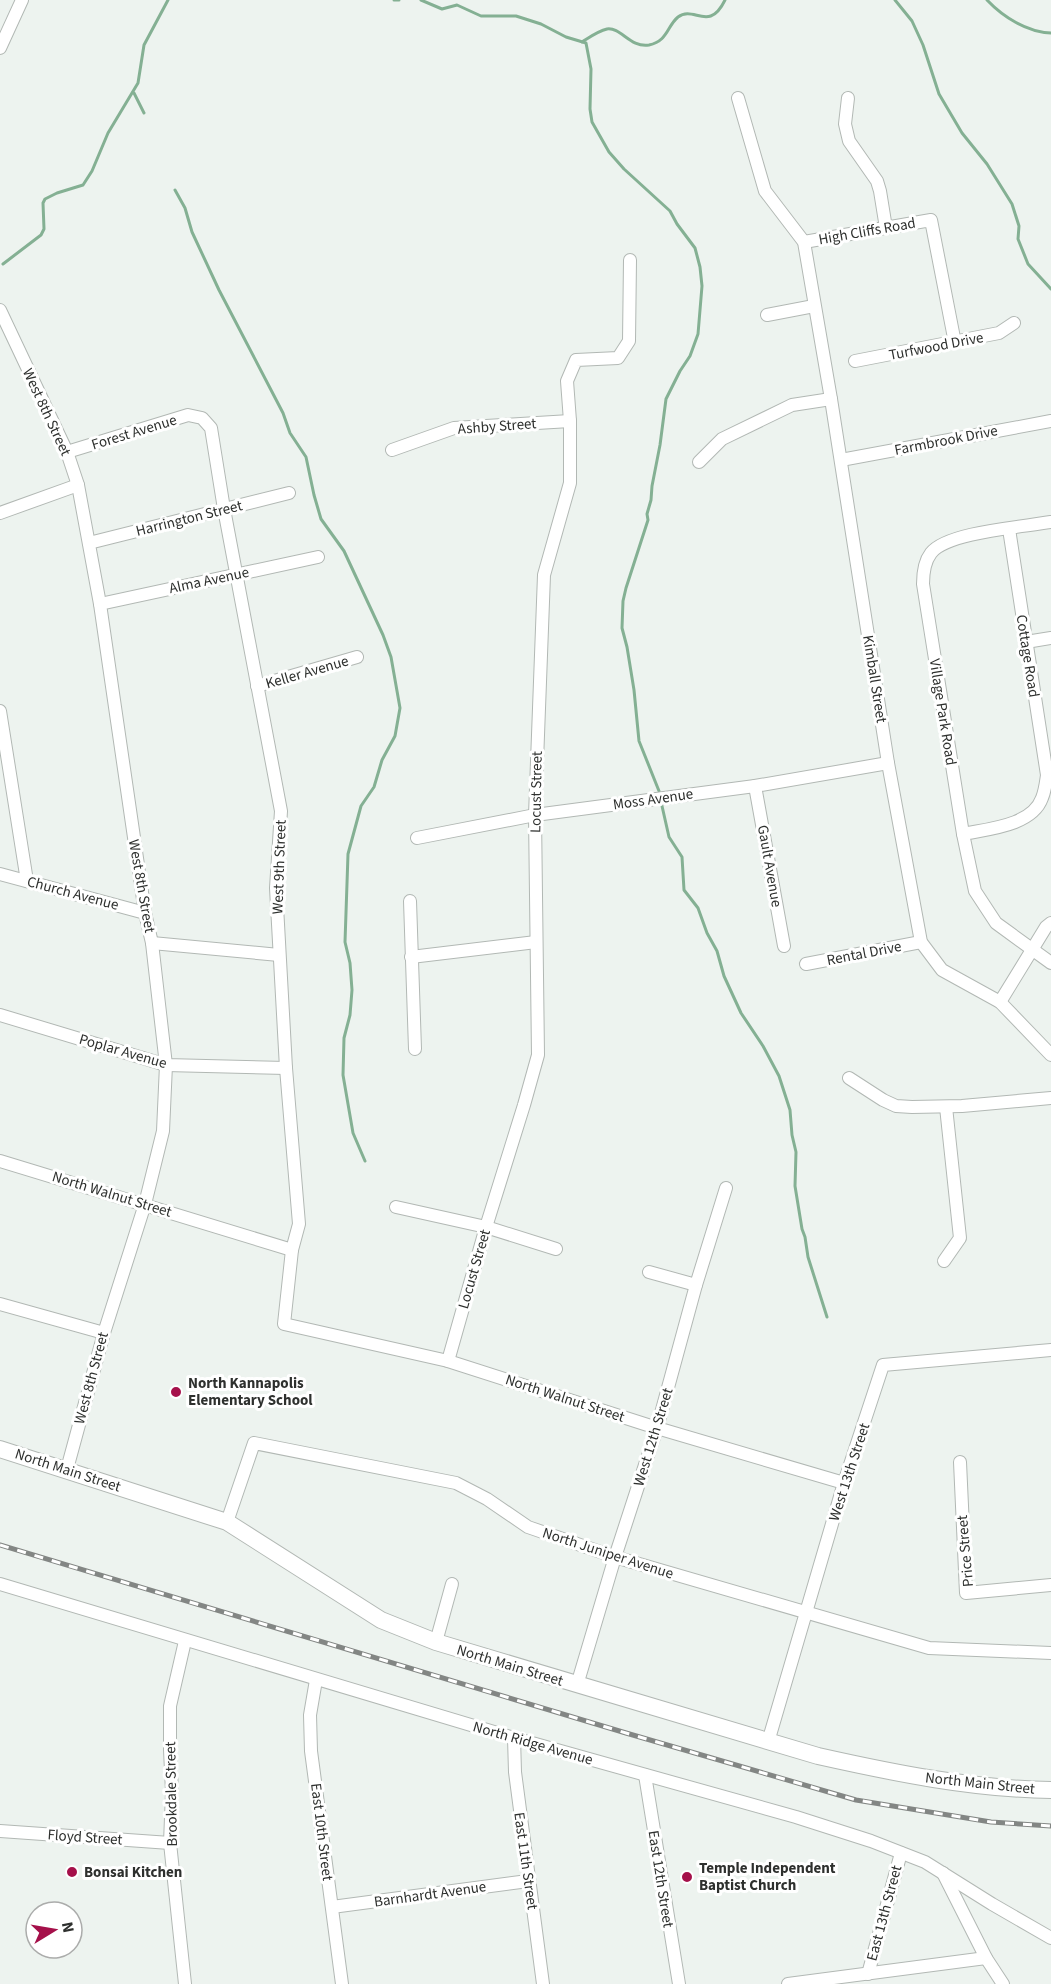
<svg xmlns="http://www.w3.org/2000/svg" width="1051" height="1984" font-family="'Source Sans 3',sans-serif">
  <rect width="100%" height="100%" fill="#edf3ef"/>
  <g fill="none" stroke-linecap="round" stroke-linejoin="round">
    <g stroke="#84b093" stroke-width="3">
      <polyline points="394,0 399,0"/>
      <polyline points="421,0 442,9 457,5 481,16 516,16 541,24 566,37 586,43 591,69 590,109 592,122 609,152 624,169 670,211 677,224 695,248 700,267 702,286 698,334 690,356 680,371 666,399 660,445 652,486 651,500 647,514 648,520 626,588 623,601 622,628 627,647 634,690 639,741 659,791"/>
      <polyline points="895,0 912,21 923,45 939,94 962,133 987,164 1012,204 1019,226 1018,239 1028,264 1051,289"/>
      <path d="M987,0C1003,17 1027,32 1051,33"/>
      <path d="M582,42C590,37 598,31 607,29C621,27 630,48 649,45C668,41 667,26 678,17C694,5 709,33 725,0"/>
      <polyline points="134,93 144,113"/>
      <polyline points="175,190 185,208 192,232 219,290 283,413 290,433 306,457 314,495 321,519 344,551 383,635 391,657 400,708 395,736 382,760 374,787 361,806 348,854 345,942 350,963 352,990 350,1015 344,1038 343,1075 353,1133 365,1161"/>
      <polyline points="3,264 41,235 44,229 43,203 45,199 57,193 83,185 92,171 108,133 138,83 144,45 168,0"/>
      <polyline points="662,806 669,837 682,857 684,890 698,908 707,933 717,951 724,976 741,1013 763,1046 779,1076 790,1110 792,1135 796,1152 795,1186 802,1229 805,1237 808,1257 827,1317"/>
    </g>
    <g stroke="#b2b8b4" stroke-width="14">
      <g id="minor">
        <polyline points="0,48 22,0"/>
        <polyline points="738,98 765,191 804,242 831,399 888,763 921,942 942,970 1000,1002 1051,1055"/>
        <polyline points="848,98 845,124 849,141 877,181 880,191 886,228"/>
        <polyline points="804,242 931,220 955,343"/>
        <polyline points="0,310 67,452 78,485 100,604 145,913 152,943 166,1065 163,1131 145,1204 104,1333 67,1469"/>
        <polyline points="767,315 814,306"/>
        <polyline points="855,361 999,333 1014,323"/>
        <polyline points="392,450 454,428 570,421"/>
        <polyline points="67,452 188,415 202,418 211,428 224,509 281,811 276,888 286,1068 299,1224 292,1250 284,1324 448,1361 657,1428 844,1483"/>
        <polyline points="841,460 1051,421"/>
        <polyline points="699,462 722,439 792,405 831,399"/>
        <polyline points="0,513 78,485"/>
        <path d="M1051,522C1024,527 947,532 931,553C924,562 923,574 923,584L963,834L975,891L996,923L1051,963"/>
        <polyline points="89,543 289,493"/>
        <polyline points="100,604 318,557"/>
        <polyline points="1026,642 1051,638"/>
        <polyline points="257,686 357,657"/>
        <polyline points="0,711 27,881"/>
        <polyline points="755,786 784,946"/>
        <path d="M963,834C987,829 1032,826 1042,798C1045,791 1046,782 1047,775L1009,529"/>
        <polyline points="417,838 535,815 755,786 888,763"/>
        <polyline points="0,874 145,913"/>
        <polyline points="410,901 415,1049"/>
        <polyline points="152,943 279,955"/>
        <polyline points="411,957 536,942"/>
        <polyline points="806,964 921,942"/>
        <polyline points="1000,1002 1046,927 1051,923"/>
        <polyline points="0,1015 166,1065 286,1068"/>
        <polyline points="849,1078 883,1100 896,1106 912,1107 962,1106 1051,1098"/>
        <polyline points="0,1161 292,1250"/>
        <polyline points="396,1207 486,1227 556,1249"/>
        <polyline points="944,1261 960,1238 946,1107"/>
        <polyline points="649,1272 696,1285"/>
        <polyline points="0,1304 104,1333"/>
        <polyline points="448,1361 486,1227 524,1105 538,1055 535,815 544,575 570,483 570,421 567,381 576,360 618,358 629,341 630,260"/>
        <polyline points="960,1462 966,1593 1051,1585"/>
        <polyline points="227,1522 254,1443 456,1483 487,1499 528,1527 615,1557 929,1648 1051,1653"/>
        <polyline points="0,1584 514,1738 796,1817 871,1841 925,1862 992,1904 1051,1938"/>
        <polyline points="185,1641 170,1706 170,1750 172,1792 170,1843 185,1984"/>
        <polyline points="436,1642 452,1584"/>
        <polyline points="316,1680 310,1715 311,1751 342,1984"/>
        <polyline points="577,1685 615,1557 657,1428 696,1285 726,1188"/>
        <polyline points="514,1738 515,1772 543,1984"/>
        <polyline points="768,1742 844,1483 883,1365 1051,1350"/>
        <polyline points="645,1775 679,1984"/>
        <polyline points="0,1831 170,1843"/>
        <polyline points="943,1873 986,1958 1003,1984"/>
        <polyline points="332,1907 528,1881"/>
        <polyline points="868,1974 901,1853"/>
        <polyline points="788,1984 986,1958"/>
      </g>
    </g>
    <g stroke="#b2b8b4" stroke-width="18">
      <path id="major" d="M0,1449L227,1522L381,1620L436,1642L818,1756C894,1773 973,1789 1051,1790"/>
    </g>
    <use href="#minor" stroke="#fff" stroke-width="12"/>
    <use href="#major" stroke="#fff" stroke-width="16"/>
    <g stroke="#838684" stroke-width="5">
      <polyline id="rail" points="0,1545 626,1733 856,1800 991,1822 1051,1826"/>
    </g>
    <use href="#rail" stroke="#fff" stroke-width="3" stroke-dasharray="9" stroke-linecap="butt"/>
  </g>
  <g fill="#a5104a" stroke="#fff" stroke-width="2">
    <circle cx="176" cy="1392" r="6"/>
    <circle cx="72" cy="1872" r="6"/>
    <circle cx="687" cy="1877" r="6"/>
  </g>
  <g text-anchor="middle" stroke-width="6" stroke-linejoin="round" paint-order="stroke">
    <g font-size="15" fill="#2e302e" stroke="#fff">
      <text transform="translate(867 231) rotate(-10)" y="5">High Cliffs Road</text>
      <text transform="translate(936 346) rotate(-11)" y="5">Turfwood Drive</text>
      <text transform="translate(47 412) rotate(65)" y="5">West 8th Street</text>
      <text transform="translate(497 426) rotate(-4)" y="5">Ashby Street</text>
      <text transform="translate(134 432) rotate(-17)" y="5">Forest Avenue</text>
      <text transform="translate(946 440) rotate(-11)" y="5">Farmbrook Drive</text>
      <text transform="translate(189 518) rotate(-14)" y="5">Harrington Street</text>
      <text transform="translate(209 580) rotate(-12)" y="5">Alma Avenue</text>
      <text transform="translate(1028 656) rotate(81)" y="5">Cottage Road</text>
      <text transform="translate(307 672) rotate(-16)" y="5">Keller Avenue</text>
      <text transform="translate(875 679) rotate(81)" y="5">Kimball Street</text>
      <text transform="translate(943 712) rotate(81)" y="5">Village Park Road</text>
      <text transform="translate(536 792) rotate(-89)" y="5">Locust Street</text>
      <text transform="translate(653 799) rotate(-8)" y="5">Moss Avenue</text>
      <text transform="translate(770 866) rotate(80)" y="5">Gault Avenue</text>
      <text transform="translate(279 867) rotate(-88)" y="5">West 9th Street</text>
      <text transform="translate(142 886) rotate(80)" y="5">West 8th Street</text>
      <text transform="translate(73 893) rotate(15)" y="5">Church Avenue</text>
      <text transform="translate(864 953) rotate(-11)" y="5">Rental Drive</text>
      <text transform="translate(123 1051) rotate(16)" y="5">Poplar Avenue</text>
      <text transform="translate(112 1194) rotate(17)" y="5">North Walnut Street</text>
      <text transform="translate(474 1269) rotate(-74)" y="5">Locust Street</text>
      <text transform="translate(91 1378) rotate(-75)" y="5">West 8th Street</text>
      <text transform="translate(565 1398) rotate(18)" y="5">North Walnut Street</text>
      <text transform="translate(653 1437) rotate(-73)" y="5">West 12th Street</text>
      <text transform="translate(68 1470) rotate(18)" y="5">North Main Street</text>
      <text transform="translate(849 1472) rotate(-72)" y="5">West 13th Street</text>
      <text transform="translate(965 1551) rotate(-95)" y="5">Price Street</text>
      <text transform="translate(608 1553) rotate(18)" y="5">North Juniper Avenue</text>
      <text transform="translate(510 1665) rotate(17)" y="5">North Main Street</text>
      <text transform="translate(533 1743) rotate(16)" y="5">North Ridge Avenue</text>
      <text transform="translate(980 1783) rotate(6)" y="5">North Main Street</text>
      <text transform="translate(171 1794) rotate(-91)" y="5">Brookdale Street</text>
      <text transform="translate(322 1832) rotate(83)" y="5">East 10th Street</text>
      <text transform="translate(85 1837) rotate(4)" y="5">Floyd Street</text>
      <text transform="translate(526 1861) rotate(82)" y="5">East 11th Street</text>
      <text transform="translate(661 1879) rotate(81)" y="5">East 12th Street</text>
      <text transform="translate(430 1894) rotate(-8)" y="5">Barnhardt Avenue</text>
      <text transform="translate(884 1913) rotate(-75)" y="5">East 13th Street</text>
    </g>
    <g font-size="15" font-weight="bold" fill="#2e302e" stroke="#fff" text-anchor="start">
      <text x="188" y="1388">North Kannapolis<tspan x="188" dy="17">Elementary School</tspan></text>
      <text x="699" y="1873">Temple Independent<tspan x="699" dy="17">Baptist Church</tspan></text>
      <text x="84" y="1877">Bonsai Kitchen</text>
    </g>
  </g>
  <g transform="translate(54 1930) rotate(79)"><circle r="28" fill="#ffffff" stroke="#abacab" stroke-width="1.5"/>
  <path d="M0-4.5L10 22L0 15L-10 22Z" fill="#a5104a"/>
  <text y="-9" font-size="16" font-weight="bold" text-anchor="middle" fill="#2e302e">N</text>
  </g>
</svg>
